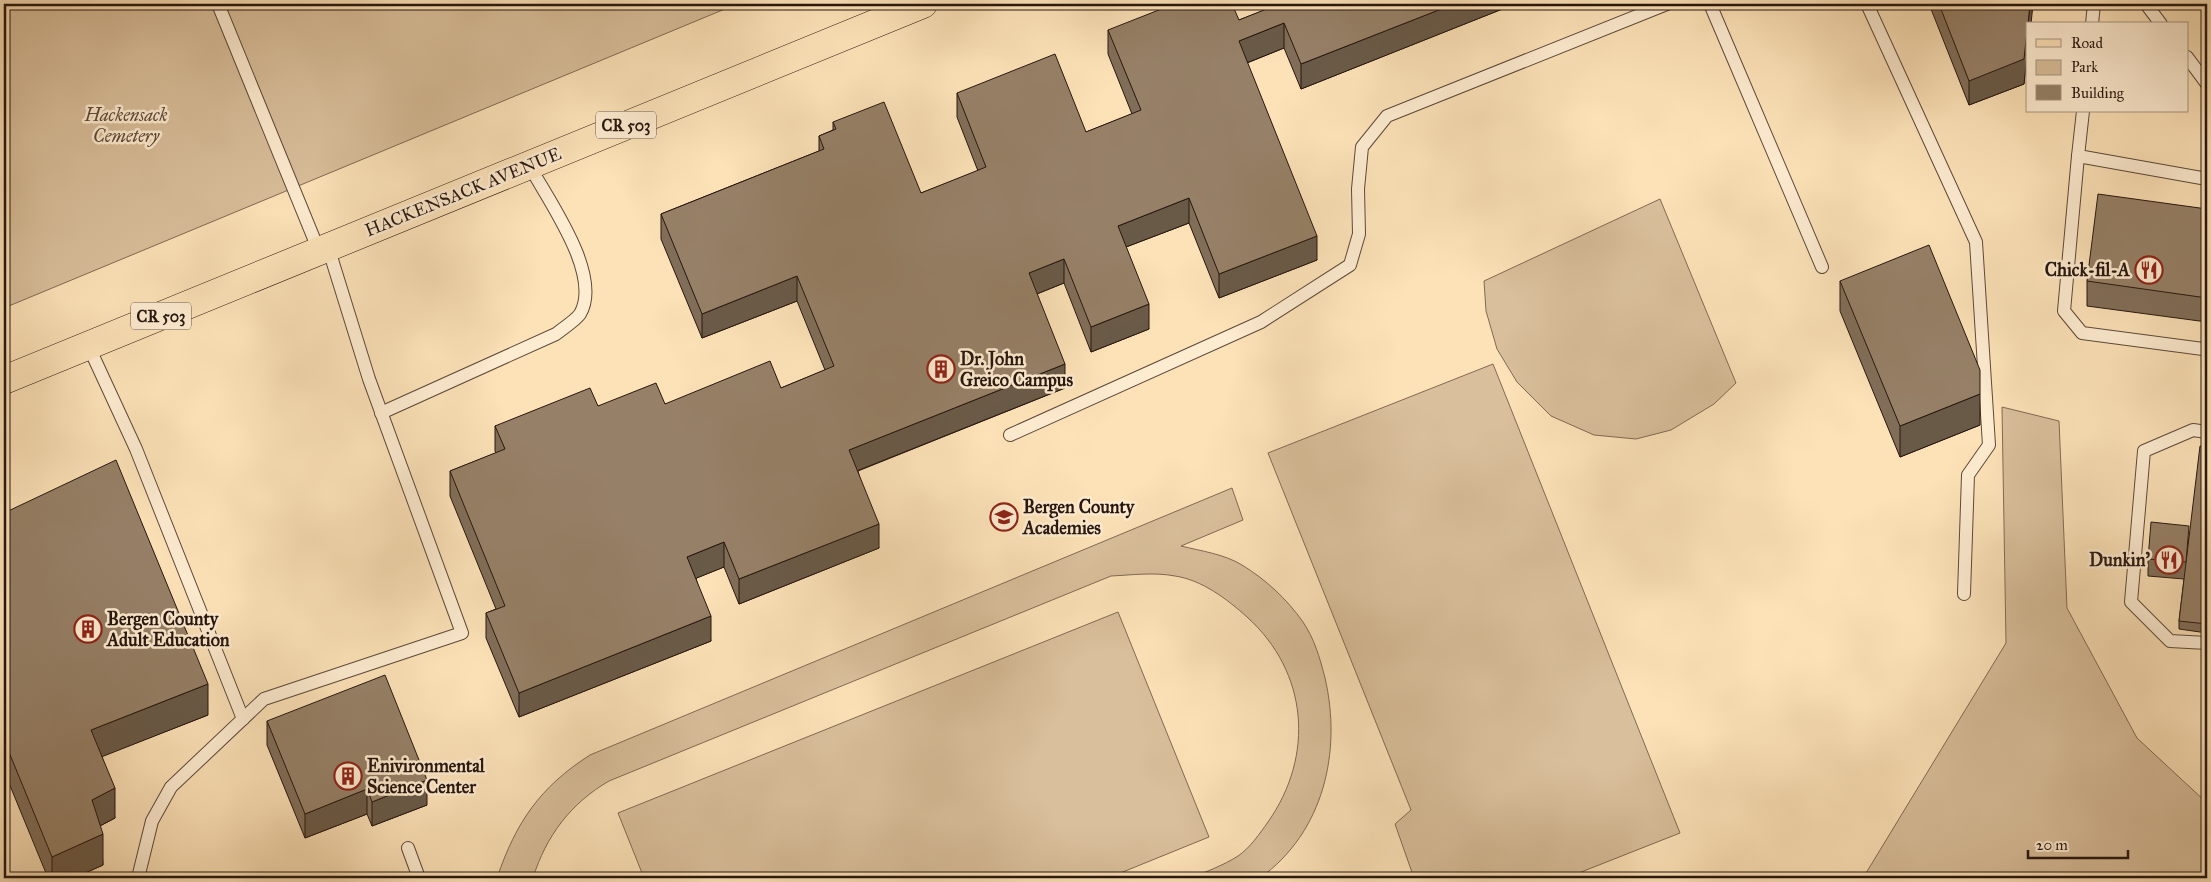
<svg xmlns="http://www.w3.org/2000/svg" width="2211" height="882" font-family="'IM FELL Great Primer',serif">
  <rect width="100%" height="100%" fill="#fde2b8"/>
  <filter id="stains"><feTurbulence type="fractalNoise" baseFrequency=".004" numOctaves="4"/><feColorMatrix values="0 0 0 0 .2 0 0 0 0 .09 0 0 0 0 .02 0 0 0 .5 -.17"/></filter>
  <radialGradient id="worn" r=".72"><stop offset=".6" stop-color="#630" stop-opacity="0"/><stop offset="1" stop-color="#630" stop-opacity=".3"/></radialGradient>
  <g fill="#d9bf9b" stroke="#806a55">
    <polygon points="4,4 737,4 4,308"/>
    <polygon points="1660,199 1736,383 1714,404 1671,430 1636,439 1594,435 1551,416 1517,382 1497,349 1486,311 1484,281"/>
    <polygon points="1493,364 1680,833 1566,878 1414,878 1395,824 1411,810 1268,453"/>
    <polygon points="2002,407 2059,421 2067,608 2137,738 2207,803 2207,878 1863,878 2006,643"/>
    <path d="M1232,488L1243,520L1181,546C1201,551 1224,554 1242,565C1265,579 1287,599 1303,622C1314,638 1320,658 1325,678C1342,751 1324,832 1260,878H1190C1206,872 1224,865 1238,856C1250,848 1260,833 1268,822C1315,755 1308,672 1247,617C1227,599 1202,580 1175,576C1154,572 1132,575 1111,576L609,781C571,803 546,836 533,878H497C516,822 540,787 590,755Z"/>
    <polygon points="1118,612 1209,837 1108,878 644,878 618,813"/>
  </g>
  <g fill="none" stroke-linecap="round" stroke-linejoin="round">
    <g stroke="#5c4939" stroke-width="14">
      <g id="lane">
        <polyline points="218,4 319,251"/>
        <polyline points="1710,4 1822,267"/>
        <polyline points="1867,4 1976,242 1989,445 1968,475 1964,594"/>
        <polyline points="2146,4 2161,24"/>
        <polyline points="2092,24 2094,4"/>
        <polyline points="2187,57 2207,84"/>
        <polyline points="2083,111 2078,156 2207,179"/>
        <polyline points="2078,156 2064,311 2082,333 2203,349 2207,345"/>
        <polyline points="88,345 136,449 243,719"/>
        <path d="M381,413L556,334C563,328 575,321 580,314C603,275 548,200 529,165"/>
        <polyline points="2207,432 2193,430 2144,451 2131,602 2170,641 2207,643"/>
        <polyline points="1010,435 1261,322 1350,265 1359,234 1358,189 1362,147 1387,116 1667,4"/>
        <polyline points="408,848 419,878"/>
        <polyline points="138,878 152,821 171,787 264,699 462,633 369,379 328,247"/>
      </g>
    </g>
    <g stroke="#27160f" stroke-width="29">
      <polyline id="primary" points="4,380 923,4"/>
    </g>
    <use href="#lane" stroke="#feecd1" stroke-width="12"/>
    <use href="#primary" stroke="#fde2b8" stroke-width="28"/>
  </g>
  <g fill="#816e59" stroke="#27160f">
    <polygon points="1263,4 1515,4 1301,89 1284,48 1247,63 1317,260 1219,298 1189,223 1126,247 1149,329 1091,352 1064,283 1037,294 1065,388 858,471 879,548 739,604 724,567 696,578 711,641 519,717 486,638 486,613 496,609 450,496 450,471 496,453 495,451 495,426 598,406 665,404 781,388 825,370 797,301 702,338 661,239 661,214 819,151 819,136 833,130 833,122 921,193 978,171 957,117 957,93 1086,132 1132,114 1108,54 1108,30 1239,20 1265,10"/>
    <polygon points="1929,4 2033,4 2027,24 2027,55 2024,84 1969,105"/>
    <polygon points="2207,209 2207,322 2087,306 2087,281"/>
    <polygon points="1840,281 1980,425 1900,457 1840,311"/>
    <polygon points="2207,447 2207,633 2179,629 2179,621 2184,579 2148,576 2148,559 2189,538"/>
    <polygon points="4,513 208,715 102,756 115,818 100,826 103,865 74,878 48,878 4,771"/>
    <polygon points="267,721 427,805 372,826 367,814 305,838 267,745"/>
  </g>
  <g fill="#695a48" stroke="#27160f">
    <polygon points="1454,4 1515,4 1301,89 1301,64"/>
    <polygon points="2030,4 2033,4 2031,24 2028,24"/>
    <polygon points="1284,23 1284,48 1239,66 1239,41"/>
    <polygon points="2027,31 2027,55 2024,84 1969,105 1969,81"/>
    <polygon points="1189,198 1189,223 1118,250 1118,226"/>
    <polygon points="1317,236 1317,260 1219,298 1219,274"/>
    <polygon points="1064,259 1064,283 1029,297 1029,273"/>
    <polygon points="797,276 797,301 702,338 702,314"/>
    <polygon points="1149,304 1149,329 1091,352 1091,327"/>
    <polygon points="1065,364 1065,388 849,474 849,450"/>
    <polygon points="1980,394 1980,425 1900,457 1900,426"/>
    <polygon points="879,524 879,548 739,604 739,579"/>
    <polygon points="724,542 724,567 687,582 687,557"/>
    <polygon points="711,616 711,641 519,717 519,693"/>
    <polygon points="208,684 208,715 91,761 91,730"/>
    <polygon points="427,780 427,805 372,826 372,802"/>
    <polygon points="115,788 115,818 92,830 92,800"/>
    <polygon points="367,789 367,814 305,838 305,814"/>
    <polygon points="103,834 103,865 74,878 52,878 52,857"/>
  </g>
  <g fill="#968067" stroke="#27160f">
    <polygon points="1174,4 1232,4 1239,20 1274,6 1273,4 1454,4 1301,64 1284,23 1239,41 1317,236 1219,274 1189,198 1118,226 1149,304 1091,327 1064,259 1029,273 1065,364 849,450 879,524 739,579 724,542 687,557 711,616 519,693 486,613 505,606 450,471 505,449 495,426 590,388 598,406 656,383 665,404 770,361 781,388 834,366 797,276 702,314 661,214 824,149 819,136 836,129 833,122 884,102 921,193 986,167 957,93 1055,54 1086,132 1141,110 1108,30"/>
    <polygon points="1939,4 2030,4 2028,24 2027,24 2027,31 2024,59 1969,81"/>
    <polygon points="2098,194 2207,209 2207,298 2087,281"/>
    <polygon points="1929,245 1980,370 1980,394 1900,426 1840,281"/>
    <polygon points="2200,446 2207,447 2207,624 2179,621"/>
    <polygon points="116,460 208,684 91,730 115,788 92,800 103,834 52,857 4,740 4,513"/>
    <polygon points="2151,522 2189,526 2186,562 2148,559"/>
    <polygon points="385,675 427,780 372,802 367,789 305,814 267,721"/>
  </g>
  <defs>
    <g id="restaurant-ring" transform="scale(1.4375)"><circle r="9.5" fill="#feecd1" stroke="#8f2418" stroke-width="1.5"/><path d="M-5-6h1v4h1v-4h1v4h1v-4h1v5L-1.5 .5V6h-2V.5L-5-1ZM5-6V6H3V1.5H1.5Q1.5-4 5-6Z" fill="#8f2418"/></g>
    <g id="building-ring" transform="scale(1.4375)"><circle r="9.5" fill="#feecd1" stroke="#8f2418" stroke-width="1.5"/><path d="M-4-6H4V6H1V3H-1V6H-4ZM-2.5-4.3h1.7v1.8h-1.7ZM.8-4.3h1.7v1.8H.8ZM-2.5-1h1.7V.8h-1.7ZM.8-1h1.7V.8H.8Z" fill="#8f2418"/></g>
    <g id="school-ring" transform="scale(1.4375)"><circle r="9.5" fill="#feecd1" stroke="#8f2418" stroke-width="1.5"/><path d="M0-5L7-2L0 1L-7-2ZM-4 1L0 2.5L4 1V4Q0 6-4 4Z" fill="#8f2418"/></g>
  </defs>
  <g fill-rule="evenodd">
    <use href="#restaurant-ring" x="2149" y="270"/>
    <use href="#building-ring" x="941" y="369"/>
    <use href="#school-ring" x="1004" y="517"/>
    <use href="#restaurant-ring" x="2169" y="560"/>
    <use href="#building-ring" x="88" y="629"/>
    <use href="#building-ring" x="348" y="776"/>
  </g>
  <g text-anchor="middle" stroke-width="5" stroke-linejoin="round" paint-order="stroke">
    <g fill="#feecd1" stroke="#685649" stroke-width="1">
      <rect x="596" y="111.5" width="60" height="27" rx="4"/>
      <rect x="131" y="302.5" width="60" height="27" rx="4"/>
    </g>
    <g font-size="16" font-weight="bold" fill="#27160f">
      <text x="626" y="131">CR 503</text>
      <text x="161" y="322">CR 503</text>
    </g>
    <g font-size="18" font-style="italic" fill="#5c4939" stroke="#feecd1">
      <text x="126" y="121">Hackensack<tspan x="126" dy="21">Cemetery</tspan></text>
    </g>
    <g font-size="18" fill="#27160f" stroke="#feecd1">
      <text transform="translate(463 192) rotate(-22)" y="6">HACKENSACK AVENUE</text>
    </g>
    <g font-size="18" font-weight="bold" fill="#27160f" stroke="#feecd1" text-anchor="start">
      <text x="2130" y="276" text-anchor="end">Chick-fil-A</text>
      <text x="960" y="365">Dr. John<tspan x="960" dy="21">Greico Campus</tspan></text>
      <text x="1023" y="513">Bergen County<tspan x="1023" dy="21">Academies</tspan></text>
      <text x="2150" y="566" text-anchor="end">Dunkin'</text>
      <text x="107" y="625">Bergen County<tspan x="107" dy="21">Adult Education</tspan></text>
      <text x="367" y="772">Enivironmental<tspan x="367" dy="21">Science Center</tspan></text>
    </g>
  </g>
  <rect width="2211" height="882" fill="none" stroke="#fde2b8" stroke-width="20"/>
  <rect x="5" y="5" width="2201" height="872" fill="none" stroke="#27160f" stroke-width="2.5"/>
  <rect x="10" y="10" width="2191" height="862" fill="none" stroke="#27160f"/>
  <rect x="2026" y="22" width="162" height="90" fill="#feecd1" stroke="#a89683"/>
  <rect x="2036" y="39" width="25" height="8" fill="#fde2b8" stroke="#a89683"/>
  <text x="2071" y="48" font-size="15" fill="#27160f">Road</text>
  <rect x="2036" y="60" width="25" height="15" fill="#d9bf9b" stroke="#a89683"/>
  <text x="2071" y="72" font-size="15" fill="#27160f">Park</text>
  <rect x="2036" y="85" width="25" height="15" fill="#968067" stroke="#a89683"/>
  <text x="2071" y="98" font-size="15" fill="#27160f">Building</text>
  <path d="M2028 850v8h100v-8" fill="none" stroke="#27160f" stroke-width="2.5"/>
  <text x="2036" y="850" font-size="15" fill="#27160f" stroke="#feecd1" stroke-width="4" paint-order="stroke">20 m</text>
  <rect width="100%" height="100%" filter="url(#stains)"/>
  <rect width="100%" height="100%" fill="url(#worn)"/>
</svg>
